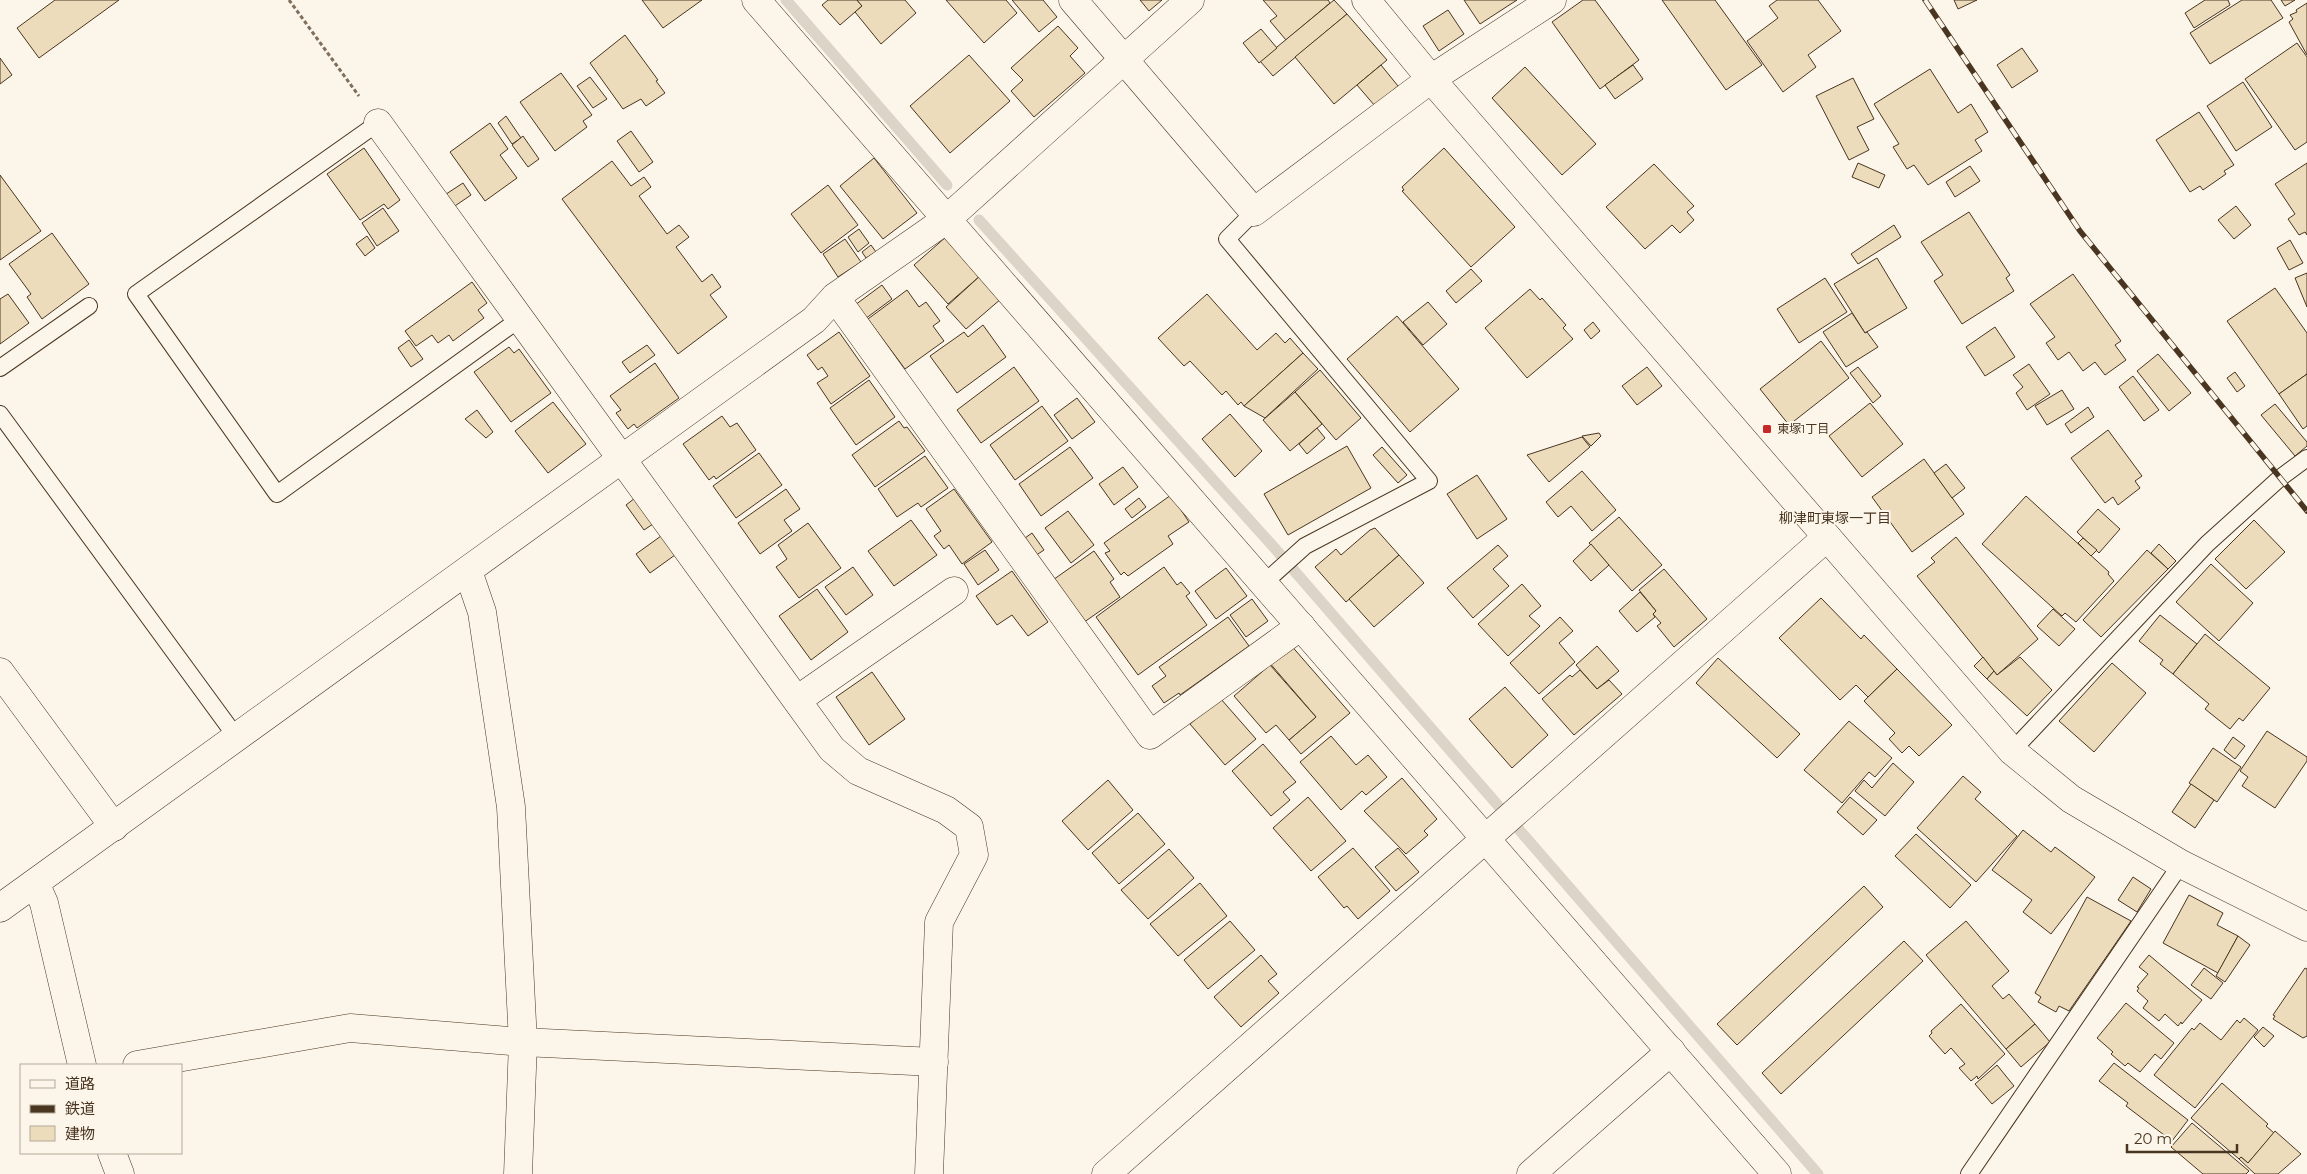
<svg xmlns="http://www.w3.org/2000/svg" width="2307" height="1174" font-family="Montserrat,'Noto Sans JP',sans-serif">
  <rect width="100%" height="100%" fill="#fbf6e9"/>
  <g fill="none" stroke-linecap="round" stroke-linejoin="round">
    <g stroke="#dcd4c6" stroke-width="11">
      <polyline points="786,0 947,185"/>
      <polyline points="979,220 1271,544 1818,1174"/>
    </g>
  </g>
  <g fill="#ecdcbc" stroke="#4a3520">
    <polygon points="55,0 119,0 39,58 17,28"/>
    <polygon points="642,0 702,0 663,28"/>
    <polygon points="828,0 857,0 862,6 840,25 822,5"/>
    <polygon points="857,0 905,0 916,13 881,44 855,12 862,6"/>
    <polygon points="946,0 1006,0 1017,13 984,43"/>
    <polygon points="1012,0 1043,0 1057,17 1039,32"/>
    <polygon points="1140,0 1162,0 1149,11"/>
    <polygon points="1263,0 1328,0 1330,3 1286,40 1270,21 1277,16"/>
    <polygon points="1334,0 1347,14 1273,76 1260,61"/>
    <polygon points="1464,0 1517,0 1480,24"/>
    <polygon points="1583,0 1595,0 1639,60 1600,89 1552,22"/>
    <polygon points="1662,0 1715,0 1762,65 1726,90"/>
    <polygon points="1777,0 1818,0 1841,31 1808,55 1816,67 1783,92 1747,41 1778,18 1769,6"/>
    <polygon points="1954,0 1977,0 1958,9"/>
    <polygon points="2205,0 2228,0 2230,5 2194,28 2185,13"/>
    <polygon points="2242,0 2271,0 2283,18 2210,64 2190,33"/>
    <polygon points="2281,0 2295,0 2285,6"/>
    <polygon points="2307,3 2307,55 2289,22 2293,19 2290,15 2297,12 2296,10"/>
    <polygon points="1448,10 1464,34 1439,51 1423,26"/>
    <polygon points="1347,14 1387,60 1334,104 1295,57"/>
    <polygon points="1058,26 1078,48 1070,56 1085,73 1034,117 1011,91 1023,80 1011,68"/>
    <polygon points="1261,29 1277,48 1259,63 1243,43"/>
    <polygon points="625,35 658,80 656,81 665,93 646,106 641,99 623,109 590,63"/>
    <polygon points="2297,43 2307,57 2307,142 2295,150 2245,79"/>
    <polygon points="2022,48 2038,71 2012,88 1997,65"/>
    <polygon points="969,55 1010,101 950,153 910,106"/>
    <polygon points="0,58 12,75 0,84"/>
    <polygon points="1381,65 1398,86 1375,106 1357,85"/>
    <polygon points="1633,65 1643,79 1615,99 1605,85"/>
    <polygon points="1525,67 1596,144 1562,175 1492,98"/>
    <polygon points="1930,69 1958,113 1971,104 1988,132 1975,140 1982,151 1928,185 1914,165 1907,169 1893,147 1899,144 1874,104"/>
    <polygon points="561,73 592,115 583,121 587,127 555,151 520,102"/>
    <polygon points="590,77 607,99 593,108 577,86"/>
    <polygon points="1853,78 1874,119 1857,127 1869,150 1849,160 1816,96"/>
    <polygon points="2243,82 2272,127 2236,151 2207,106"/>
    <polygon points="2199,112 2234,165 2224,171 2226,174 2203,190 2200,186 2190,192 2156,140"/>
    <polygon points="506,116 521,138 512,144 498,123"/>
    <polygon points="490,123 508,149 500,155 517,178 485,201 450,152"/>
    <polygon points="631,131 653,162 639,172 617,141"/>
    <polygon points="523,136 539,159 528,167 512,145"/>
    <polygon points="364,148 400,200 388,209 384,204 360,220 327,174"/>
    <polygon points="1444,148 1515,227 1471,267 1402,191 1404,190 1402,187"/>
    <polygon points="874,158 917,213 883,239 840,186"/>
    <polygon points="612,161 631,186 644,177 651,187 639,196 667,234 679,225 689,237 676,247 702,282 712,274 721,287 710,295 727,317 678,354 562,199"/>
    <polygon points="1858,163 1885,175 1879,188 1852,177"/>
    <polygon points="2307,163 2307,235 2305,232 2299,235 2288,219 2295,214 2275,184"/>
    <polygon points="1654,164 1694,206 1687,212 1694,220 1680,233 1672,225 1645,249 1606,207"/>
    <polygon points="1970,166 1980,181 1955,197 1946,182"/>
    <polygon points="0,175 41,231 0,260"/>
    <polygon points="463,183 471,195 449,210 440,198"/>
    <polygon points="828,185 858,225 821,253 791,214"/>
    <polygon points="2236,206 2251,225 2234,239 2218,220"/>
    <polygon points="383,208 399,231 377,246 362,223"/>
    <polygon points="1969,212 2010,275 2006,278 2014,291 1962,324 1934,281 1943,275 1921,242"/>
    <polygon points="1894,225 1901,237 1858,264 1851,254"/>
    <polygon points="859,229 869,243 858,252 848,237"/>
    <polygon points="52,233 89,284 42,319 27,297 31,294 9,264"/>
    <polygon points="367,236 375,248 365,256 356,244"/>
    <polygon points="947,236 981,275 948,304 914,265"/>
    <polygon points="845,239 861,262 838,277 823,254"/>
    <polygon points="2290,240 2303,263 2289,270 2277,248"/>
    <polygon points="871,245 876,252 866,258 862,252"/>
    <polygon points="1877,258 1907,308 1865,333 1834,284"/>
    <polygon points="1471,269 1482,281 1456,303 1446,291"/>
    <polygon points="2307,273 2307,307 2295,278"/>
    <polygon points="2073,274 2121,341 2115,345 2126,360 2105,375 2095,362 2083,371 2069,352 2058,360 2046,343 2055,337 2030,304"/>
    <polygon points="981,275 1002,298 966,329 946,307"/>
    <polygon points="1825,278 1847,312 1799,343 1777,309"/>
    <polygon points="472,282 487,303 478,310 484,318 453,341 449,335 438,343 432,335 416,346 405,331"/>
    <polygon points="882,285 892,299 865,319 855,305"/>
    <polygon points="2275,288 2307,333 2307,374 2279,394 2227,321"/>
    <polygon points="1530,289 1540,300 1542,298 1566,325 1563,328 1573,339 1527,378 1485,328"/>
    <polygon points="907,290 919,307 926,302 940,321 933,326 944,341 905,369 868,319"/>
    <polygon points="8,294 29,323 0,344 0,299"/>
    <polygon points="1207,294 1257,350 1276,333 1285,343 1290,338 1303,353 1244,406 1241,402 1238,405 1226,391 1222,395 1190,361 1184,366 1158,338"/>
    <polygon points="1428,302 1447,324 1423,345 1403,322"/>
    <polygon points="1852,313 1865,333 1867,332 1878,347 1846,367 1823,332"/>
    <polygon points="1397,316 1459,389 1410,432 1347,359"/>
    <polygon points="1593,322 1600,331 1591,339 1584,330"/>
    <polygon points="983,325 1006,357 957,393 930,356 964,332 968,337"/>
    <polygon points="1995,327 2015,357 1985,376 1966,347"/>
    <polygon points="839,332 870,376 831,404 817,383 828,376 822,367 818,370 807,355"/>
    <polygon points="409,340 423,359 411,367 398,348"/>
    <polygon points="1821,341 1849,378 1789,425 1760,389"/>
    <polygon points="647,345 655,355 630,373 622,362"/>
    <polygon points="509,347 514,353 519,349 551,393 511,422 474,372"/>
    <polygon points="1303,353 1318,369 1265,418 1244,406"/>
    <polygon points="2158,354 2191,393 2169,411 2137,371"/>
    <polygon points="655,363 679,398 637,428 634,424 628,429 616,413 621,410 610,396"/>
    <polygon points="2029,364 2050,394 2027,410 2016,393 2023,387 2013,375"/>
    <polygon points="1014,367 1039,401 981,443 957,410"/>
    <polygon points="1647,367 1662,386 1637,405 1622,386"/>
    <polygon points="1858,367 1881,396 1873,403 1850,373"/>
    <polygon points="1320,370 1361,418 1336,440 1295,392"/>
    <polygon points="2235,372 2245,386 2237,392 2227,378"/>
    <polygon points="2307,374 2307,426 2303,429 2279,394"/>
    <polygon points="2133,376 2159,410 2144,421 2119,387"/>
    <polygon points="869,380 895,417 856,445 830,408"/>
    <polygon points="2062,390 2074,409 2047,425 2035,406"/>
    <polygon points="1295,392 1322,424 1290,451 1263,420"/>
    <polygon points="1077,398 1095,422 1072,439 1054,415"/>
    <polygon points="553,402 586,444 548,473 515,431"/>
    <polygon points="1870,403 1903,444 1862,477 1829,436"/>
    <polygon points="2275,404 2307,442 2307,446 2295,456 2261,415"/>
    <polygon points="1042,406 1068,441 1015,480 990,445"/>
    <polygon points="2088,407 2094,417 2071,433 2065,424"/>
    <polygon points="477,410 493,432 486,438 465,419"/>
    <polygon points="1230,414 1262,451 1235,477 1202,439"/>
    <polygon points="722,416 730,427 737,423 756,450 716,479 714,476 709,480 683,444"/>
    <polygon points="899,421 904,428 907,427 925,451 875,487 852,455"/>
    <polygon points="1317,428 1325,438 1307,454 1299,444"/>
    <polygon points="2108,430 2142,476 2135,481 2140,488 2118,505 2113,497 2105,503 2071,458"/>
    <polygon points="1599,433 1601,436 1591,446 1582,436"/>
    <polygon points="1582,437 1590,447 1549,482 1527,455"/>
    <polygon points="1347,446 1371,488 1288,535 1264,494"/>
    <polygon points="1070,447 1093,478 1041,516 1019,484"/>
    <polygon points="1382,447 1407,475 1398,483 1373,455"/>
    <polygon points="759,453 782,485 736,518 713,486"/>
    <polygon points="925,456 948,488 921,507 918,503 897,517 878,489"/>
    <polygon points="1924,459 1964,514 1912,552 1872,497"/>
    <polygon points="1946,464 1965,488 1952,498 1934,473"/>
    <polygon points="1123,467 1138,487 1114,505 1099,484"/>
    <polygon points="1582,471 1616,510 1592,531 1571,506 1558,517 1546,502"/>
    <polygon points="1477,475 1507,519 1477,539 1447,494"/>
    <polygon points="786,489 800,509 784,520 792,531 760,554 738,523"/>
    <polygon points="954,489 992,542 962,564 949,545 944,549 934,536 941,531 926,509"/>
    <polygon points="1171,495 1189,522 1168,536 1173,544 1128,576 1124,572 1121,575 1105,553 1110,551 1104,543"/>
    <polygon points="2026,496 2109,572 2108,574 2114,581 2076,622 2065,613 2062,616 1982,544"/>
    <polygon points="635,498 653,524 644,530 626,505"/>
    <polygon points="1139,498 1146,507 1132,518 1125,509"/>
    <polygon points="2098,509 2120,529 2099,553 2077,532"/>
    <polygon points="1068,511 1094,545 1071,563 1045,528"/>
    <polygon points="1619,517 1662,565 1632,591 1589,543"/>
    <polygon points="911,520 937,555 894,586 868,551"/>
    <polygon points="2254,520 2285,552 2246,589 2215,559"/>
    <polygon points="808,523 841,568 799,598 776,567 787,559 778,545"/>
    <polygon points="1375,528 1399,555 1346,602 1315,567 1336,549 1341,555 1370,530"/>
    <polygon points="1032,533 1044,550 1029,560 1018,543"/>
    <polygon points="661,536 675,555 650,573 636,554"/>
    <polygon points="1956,537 2038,639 1997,675 1917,576 1935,562 1931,558"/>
    <polygon points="2083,538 2097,550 2091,556 2078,543"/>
    <polygon points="1591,544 1609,565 1591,581 1573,561"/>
    <polygon points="2159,544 2176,561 2168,569 2151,553"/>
    <polygon points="1498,545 1508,556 1493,569 1509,586 1473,618 1447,588"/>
    <polygon points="985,550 999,570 978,585 964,564"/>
    <polygon points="2147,550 2168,569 2101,637 2083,620"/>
    <polygon points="1094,551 1114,579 1110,582 1120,597 1080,625 1050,582"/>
    <polygon points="1399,555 1424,583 1374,627 1349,599"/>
    <polygon points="2211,564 2253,603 2219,641 2176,602"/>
    <polygon points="853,567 873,595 846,615 825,587"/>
    <polygon points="1164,567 1177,585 1181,582 1190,593 1186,596 1207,625 1138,675 1096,617"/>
    <polygon points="1226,568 1247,596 1216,619 1195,591"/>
    <polygon points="1664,569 1707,619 1674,647 1657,626 1661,623 1653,614 1656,611 1639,590"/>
    <polygon points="1012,571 1048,622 1028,636 1012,615 997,625 976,596"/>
    <polygon points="1522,584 1541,606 1529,616 1540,626 1508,656 1478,624"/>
    <polygon points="817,589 848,632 811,660 779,616"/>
    <polygon points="1640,592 1656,611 1653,614 1655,617 1637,632 1619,611"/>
    <polygon points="1821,598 1861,639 1864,635 1897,669 1868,697 1856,685 1840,700 1779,638"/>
    <polygon points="1252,599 1268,621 1246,637 1230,615"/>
    <polygon points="2053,609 2075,629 2059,646 2037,626"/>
    <polygon points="2160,615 2197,644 2173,674 2160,664 2163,660 2139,641"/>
    <polygon points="1228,617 1249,646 1180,695 1179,693 1164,703 1152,686 1166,676 1159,667"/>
    <polygon points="1560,617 1573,631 1559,643 1575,662 1539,694 1510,663"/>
    <polygon points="2205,634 2270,688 2243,721 2239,718 2230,729 2205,709 2209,704 2173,674"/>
    <polygon points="1289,643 1350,713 1301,754 1289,740 1316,717 1268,661"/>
    <polygon points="1597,646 1619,671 1597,689 1576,665"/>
    <polygon points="1983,657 1994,671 1987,679 1974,666"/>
    <polygon points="2020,657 2052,690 2027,716 1987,679 1994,671 1997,675"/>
    <polygon points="1718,658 1800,734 1777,758 1696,683"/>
    <polygon points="2112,663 2146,693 2094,752 2059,721"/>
    <polygon points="1270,665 1316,717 1289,740 1276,725 1266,733 1234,696"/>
    <polygon points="1897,669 1952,725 1919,756 1909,746 1902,753 1889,739 1895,733 1864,701"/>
    <polygon points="1580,670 1597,689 1609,680 1622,694 1574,735 1542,699 1570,675 1572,677"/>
    <polygon points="872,672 905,719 869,745 836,697"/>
    <polygon points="1505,687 1548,735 1512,768 1469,719"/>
    <polygon points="1220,698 1256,739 1225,765 1190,724"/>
    <polygon points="1849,721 1892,758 1875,777 1869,772 1842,803 1804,770"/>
    <polygon points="2267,731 2307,757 2307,761 2275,808 2242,786 2248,777 2240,771"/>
    <polygon points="1331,736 1356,765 1368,755 1387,777 1366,795 1362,791 1341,810 1300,762"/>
    <polygon points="2233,737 2245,746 2235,759 2224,750"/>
    <polygon points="1263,744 1296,782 1283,792 1290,800 1271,816 1232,771"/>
    <polygon points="2213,748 2241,767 2217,802 2189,783"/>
    <polygon points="1893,763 1914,782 1885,816 1855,791 1864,780 1872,788"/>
    <polygon points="1963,776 1981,792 1975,799 2017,836 1976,882 1917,828"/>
    <polygon points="1402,778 1437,819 1424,831 1428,835 1406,854 1364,811"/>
    <polygon points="1108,780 1133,810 1088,850 1062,821"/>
    <polygon points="2191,784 2214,800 2195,828 2172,812"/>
    <polygon points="1308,797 1346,841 1311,871 1273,828"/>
    <polygon points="1850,797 1877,820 1863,835 1837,812"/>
    <polygon points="1138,813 1165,844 1119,884 1092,853"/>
    <polygon points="2023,830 2051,852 2055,847 2095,877 2051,934 2023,912 2032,900 1992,870"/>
    <polygon points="1916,834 1971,885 1950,908 1895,856"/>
    <polygon points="1353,848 1390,891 1358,919 1347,906 1344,908 1318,877"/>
    <polygon points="1398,848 1419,872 1396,891 1375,867"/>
    <polygon points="1169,849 1194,878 1148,919 1121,890"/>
    <polygon points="2133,877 2151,889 2137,912 2118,900"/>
    <polygon points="1200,883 1227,916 1178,956 1150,924"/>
    <polygon points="1864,886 1883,907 1737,1045 1717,1024"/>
    <polygon points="2189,895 2223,913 2217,925 2238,936 2218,973 2163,943"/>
    <polygon points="2087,897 2131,921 2069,1011 2059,1006 2056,1012 2038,1002 2041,997 2035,993"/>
    <polygon points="1230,921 1255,950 1208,989 1184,960"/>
    <polygon points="1966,921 2009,971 1992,986 2003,999 2009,994 2035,1024 2006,1049 1926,955"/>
    <polygon points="2238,936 2250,945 2225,982 2216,976"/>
    <polygon points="1904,941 1923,961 1781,1094 1762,1073"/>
    <polygon points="1261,955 1277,974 1268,981 1279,993 1241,1027 1214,997"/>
    <polygon points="2149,955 2202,1000 2182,1024 2181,1022 2178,1026 2165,1014 2159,1021 2143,1008 2148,1001 2137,991 2139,988 2137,987 2148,974 2139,967"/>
    <polygon points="2204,968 2223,983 2211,999 2191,985"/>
    <polygon points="2305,968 2307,969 2307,1036 2303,1038 2273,1019 2275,1016 2273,1015"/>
    <polygon points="2126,1003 2174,1043 2161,1059 2155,1054 2140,1072 2128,1063 2125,1066 2111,1054 2113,1052 2097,1038"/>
    <polygon points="1961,1004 2005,1054 1978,1079 1977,1076 1971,1081 1959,1068 1965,1064 1951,1048 1945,1054 1929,1036 1932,1033 1931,1031"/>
    <polygon points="2244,1018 2258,1030 2195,1108 2154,1075 2192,1028 2194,1030 2200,1023 2221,1040 2237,1020 2240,1023"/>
    <polygon points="2035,1024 2050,1042 2021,1067 2006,1049"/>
    <polygon points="2263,1027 2274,1036 2264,1047 2254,1037"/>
    <polygon points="2114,1063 2188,1120 2172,1141 2126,1106 2128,1103 2099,1081"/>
    <polygon points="1997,1065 2014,1086 1992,1104 1975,1084"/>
    <polygon points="2222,1083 2268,1124 2266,1126 2274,1133 2248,1163 2241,1157 2239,1159 2191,1118"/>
    <polygon points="2192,1123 2249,1171 2246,1174 2203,1174 2171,1147"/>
    <polygon points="2275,1131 2301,1154 2278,1174 2255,1174 2239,1159 2241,1157 2248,1163"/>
  </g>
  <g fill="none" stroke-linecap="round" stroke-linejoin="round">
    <g stroke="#4a3520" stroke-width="18">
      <g id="service">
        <polyline points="378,123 136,294 277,494 521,318"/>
        <polyline points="1254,212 1227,239 1429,481 1305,546 1264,583"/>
        <polyline points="0,368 89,306"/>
        <polyline points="0,414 237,738"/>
        <polyline points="2012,751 2207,544 2280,478 2307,458"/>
        <polyline points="1969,1174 2181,864"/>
      </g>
    </g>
    <g stroke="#4a3520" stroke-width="29">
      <g id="minor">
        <path d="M756,0C1097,391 1438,782 1777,1174"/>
        <polyline points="1073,0 1254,212 1431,79 1552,0"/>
        <polyline points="378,123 832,749 858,771 946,810 969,827 974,855 939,922 929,1174"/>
        <polyline points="835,297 1150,735 1301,626"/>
        <polyline points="468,571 482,612 511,807 523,1042 518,1174"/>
        <polyline points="0,672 114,827"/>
        <polyline points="797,700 954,591"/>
        <polyline points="35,883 44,903 82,1065"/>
        <polyline points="0,908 814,320 835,297 947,219 1190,0"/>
        <polyline points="137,1065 350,1028 523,1042 934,1062"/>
        <polyline points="112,1153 120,1174"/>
        <polyline points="1106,1174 1827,537"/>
        <polyline points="1531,1174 1671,1051"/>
      </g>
    </g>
    <g stroke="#4a3520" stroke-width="29">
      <polyline id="tertiary" points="1366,0 1431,79 2012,751 2071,799 2181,864 2307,927"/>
    </g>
    <polyline stroke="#7f6f5c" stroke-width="3" stroke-dasharray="4 2.5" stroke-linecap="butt" points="289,0 359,96"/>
    <use href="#service" stroke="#fbf6e9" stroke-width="16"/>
    <use href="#minor" stroke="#fbf6e9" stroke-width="28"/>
    <use href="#tertiary" stroke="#fbf6e9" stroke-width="28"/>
    <g stroke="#4a3520" stroke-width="5.5">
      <polyline id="rail" points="1925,0 2080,231 2307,511"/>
    </g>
    <use href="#rail" stroke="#fbf6e9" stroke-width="4" stroke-dasharray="11" stroke-linecap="butt"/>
  </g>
  <rect fill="#c62828" stroke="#fbf6e9" stroke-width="2" x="1762" y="424" width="10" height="10" rx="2.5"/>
  <g text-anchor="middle" stroke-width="4" stroke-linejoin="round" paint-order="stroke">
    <g font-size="12" fill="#4a3520" stroke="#fbf6e9" text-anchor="start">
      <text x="1777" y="433">東塚1丁目</text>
    </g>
    <g font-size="14" fill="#4a3520" stroke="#fbf6e9">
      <text x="1835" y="523">柳津町東塚一丁目</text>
    </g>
  </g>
  <rect x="20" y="1064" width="162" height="90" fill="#fbf6e9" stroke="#b4a999"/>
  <rect x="30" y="1080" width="25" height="8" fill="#fbf6e9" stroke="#b4a999"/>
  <text x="65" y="1089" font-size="15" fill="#4a3520">道路</text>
  <rect x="30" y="1105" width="25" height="8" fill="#4a3520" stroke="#b4a999"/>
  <text x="65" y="1114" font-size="15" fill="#4a3520">鉄道</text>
  <rect x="30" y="1126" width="25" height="15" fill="#ecdcbc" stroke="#b4a999"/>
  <text x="65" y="1139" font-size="15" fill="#4a3520">建物</text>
  <path d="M2127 1144v8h110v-8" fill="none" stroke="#4a3520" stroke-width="2.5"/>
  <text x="2134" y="1144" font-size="15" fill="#4a3520" stroke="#fbf6e9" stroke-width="4" paint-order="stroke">20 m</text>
</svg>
